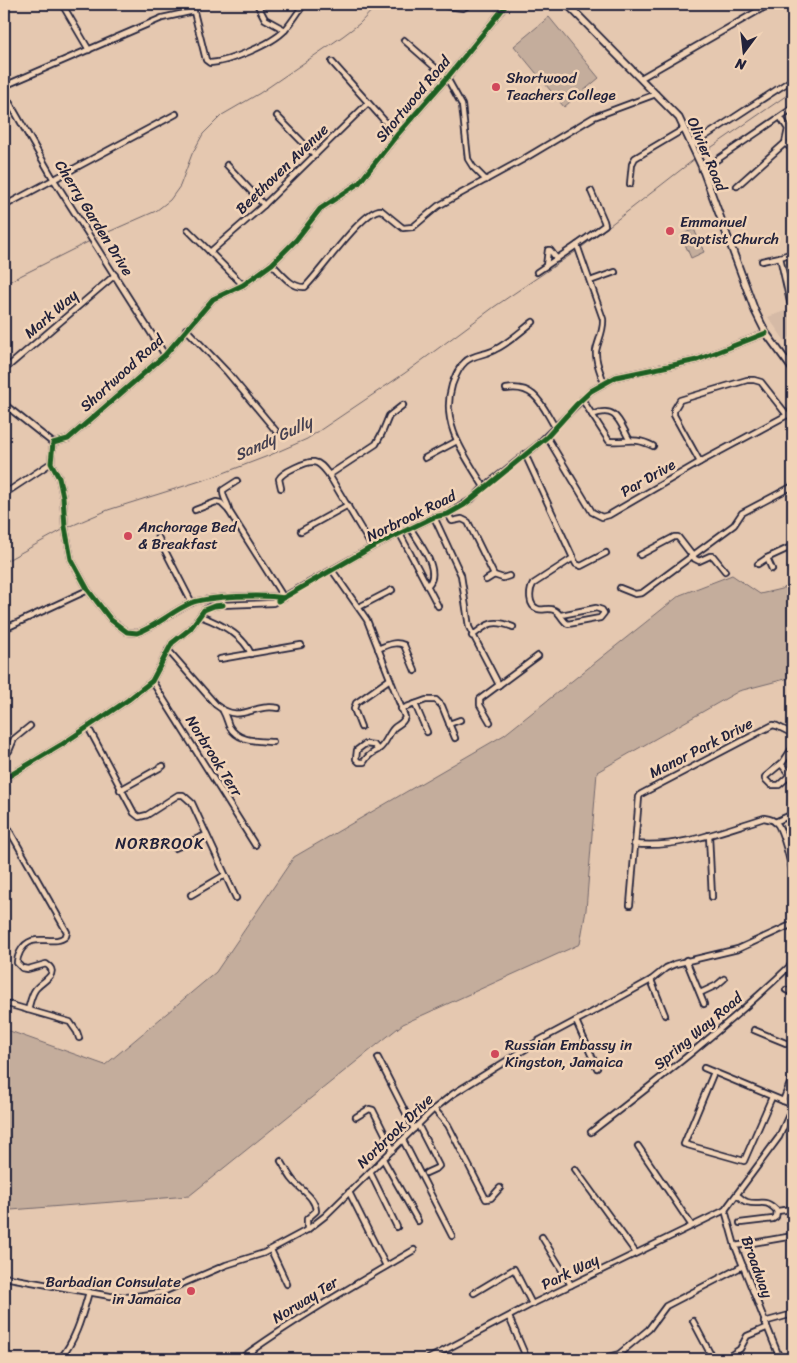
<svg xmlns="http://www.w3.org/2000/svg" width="797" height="1363" font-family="Sriracha,sans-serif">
  <rect width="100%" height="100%" fill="#e5c8b0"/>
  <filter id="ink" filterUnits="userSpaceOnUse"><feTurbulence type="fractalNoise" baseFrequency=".02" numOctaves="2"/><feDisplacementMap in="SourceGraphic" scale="10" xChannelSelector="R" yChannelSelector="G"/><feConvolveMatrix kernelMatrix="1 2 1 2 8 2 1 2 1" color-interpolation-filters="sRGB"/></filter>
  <g filter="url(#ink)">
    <polygon fill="#d5baa6" points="793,308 793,335 785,341 768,317"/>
    <g fill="#c4ad9c" stroke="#73686c">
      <polygon points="549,17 599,78 564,107 514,46"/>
      <polygon points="694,229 704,252 691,258 681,235"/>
      <polygon points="732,575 760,594 781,589 793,584 793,677 739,691 597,772 586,910 580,944 403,1024 189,1196 11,1210 4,1203 4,1029 105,1065 216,972 294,857 504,735 680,595"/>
    </g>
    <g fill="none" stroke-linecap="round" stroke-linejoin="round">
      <g stroke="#6a6066" stroke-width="1">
        <polyline points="699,156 793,91"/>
        <polyline points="97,237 156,211 170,200 180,186 192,154 203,134 222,115 260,93 343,36 359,24 378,4"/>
        <polyline points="582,247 696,158"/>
        <polyline points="4,284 90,241"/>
        <polyline points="4,562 64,529 108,510 213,477 268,456 307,439 405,373 494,307 575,252"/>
      </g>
      <g stroke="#22223b" stroke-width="8">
        <g id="street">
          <polyline points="62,4 89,50"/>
          <path d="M192,4L206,60L210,63C229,62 272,44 285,30C292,22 298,12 304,4"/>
          <polyline points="257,4 265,19 285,30"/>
          <polyline points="447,6 463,8 470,4"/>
          <polyline points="404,40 447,78 462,105 468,159 473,167 486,180"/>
          <polyline points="332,62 397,135"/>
          <polyline points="641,78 770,4"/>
          <polyline points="4,86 162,18 194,11"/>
          <polyline points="4,93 54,180 165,355"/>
          <polyline points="277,116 315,155"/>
          <polyline points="781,118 788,129 785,143 793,150"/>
          <polyline points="692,145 793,79"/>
          <polyline points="227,165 264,205"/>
          <polyline points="702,170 793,108"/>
          <polyline points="630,184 632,164 635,158 684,129"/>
          <polyline points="737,186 785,143"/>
          <path d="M591,191L604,221L605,225L577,245L603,319C604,331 598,340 596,351C595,362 601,373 604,383"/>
          <polyline points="4,206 176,114"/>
          <polyline points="188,230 243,285"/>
          <polyline points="210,252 264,205 368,103"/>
          <polyline points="762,261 780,257"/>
          <path d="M272,264C281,273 291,288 305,287C320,273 364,208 381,210L403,228L413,227L438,206L522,160L594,117L656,94"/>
          <polyline points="546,266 548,250 550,250 557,259"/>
          <polyline points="537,272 577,245"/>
          <polyline points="590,281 615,272"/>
          <polyline points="790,302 780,257 793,253"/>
          <polyline points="186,329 227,372 276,431"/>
          <polyline points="4,370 115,275"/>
          <path d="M506,389C536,384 542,406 555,427"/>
          <path d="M582,399L609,441C627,443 633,436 653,446"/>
          <polyline points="4,404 53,443"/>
          <path d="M592,415C616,405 619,421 629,439"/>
          <polyline points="547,437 592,512 602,517 609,515 700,462 793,412"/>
          <path d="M525,454L573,558L533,584C529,591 528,606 538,609C543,611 548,607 554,610C561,613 562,621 568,624L600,618L604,613L602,610L596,608L561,615"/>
          <polyline points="425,458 457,441"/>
          <polyline points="700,462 674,415 674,410 680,400 747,380 754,380 761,382 787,415"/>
          <polyline points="329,475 376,444 382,433 389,416 403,405"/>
          <path d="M484,487C465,455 440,425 452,385C455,377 458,368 465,362C473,354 487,355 496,349C510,342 521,331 533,322"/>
          <path d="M281,488L279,479C282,472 307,461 314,462C321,463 325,470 329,475L372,547"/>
          <polyline points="4,494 51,463"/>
          <polyline points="195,510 216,502 221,503 229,511 284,598"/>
          <path d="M229,511C229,503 222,498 223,490L237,481"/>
          <polyline points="448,514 452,521 462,519 468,522 494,575 503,578 509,576"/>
          <polyline points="434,517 461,575 469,627 499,685"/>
          <path d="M411,529C419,543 443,572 427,586"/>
          <polyline points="301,531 348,505"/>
          <polyline points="400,534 438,606"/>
          <polyline points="158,537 192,603"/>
          <polyline points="640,555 674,537 678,537 695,559 699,561 710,556 713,556 725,571"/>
          <polyline points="573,558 576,564 581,566 606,553"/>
          <polyline points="767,558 772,569"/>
          <polyline points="758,564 767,558 793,546"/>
          <path d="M332,570L367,620L405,717C403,724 398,724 394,728C388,734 386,744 379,749C372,754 368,754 364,762H359L356,759L357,750L365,744L374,745L378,750"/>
          <polyline points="486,580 494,575"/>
          <polyline points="620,588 635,594 642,593 734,525 742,513 793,486"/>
          <path d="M284,598C265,594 209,596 191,603C172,611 157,626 137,633L127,632L111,620L88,590L71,559L65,527L63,497L59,478L51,463L53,443L68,439L165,355L213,299L243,285L272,264L296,240L320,209L359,183L397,135L447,78L507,4"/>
          <polyline points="359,607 392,590"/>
          <path d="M200,616C219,623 243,634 251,654"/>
          <polyline points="4,629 88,590"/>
          <path d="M472,636C488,623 494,619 513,627"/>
          <path d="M378,649C387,645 395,641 404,645L415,671"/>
          <path d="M168,650L216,705C241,725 252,703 278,708"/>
          <polyline points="220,659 301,645"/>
          <polyline points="152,681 255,845"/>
          <polyline points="415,704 427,732"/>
          <polyline points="401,709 426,700 436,700 442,706 455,738"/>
          <path d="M223,711C226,716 227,721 229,726C238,742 257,741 273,742"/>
          <polyline points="490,722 480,705 480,699 538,656"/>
          <polyline points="449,724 460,720"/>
          <polyline points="88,727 134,813 139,817 147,815 178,795 183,795 192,803 236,898"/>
          <polyline points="361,727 354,709 356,703 390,679"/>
          <polyline points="4,755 9,751 14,739 30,726"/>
          <polyline points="781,764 790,775 779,785 771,785 765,779 765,777 783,762 793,747"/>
          <polyline points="4,779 61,745 128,700 152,681 172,643 190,629 204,610 209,607 220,605 273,603 372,547 434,517 448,514 472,499 484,487 536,446 591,391 616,377 697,360 766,333"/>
          <polyline points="120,790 163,766"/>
          <path d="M4,821L67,932L66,936C53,948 32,929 20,952C18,956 17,958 17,963L22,968L28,969L46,964C62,974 40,982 35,990C31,996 30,1003 28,1010"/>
          <polyline points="775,822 793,814"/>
          <polyline points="709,835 712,897"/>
          <path d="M634,844C678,849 722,831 764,818C770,819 775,820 778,825C784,835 790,861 793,873"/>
          <polyline points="175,848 206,835"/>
          <polyline points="191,895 225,875"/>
          <polyline points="630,905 639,797 641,794 773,725 777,726 793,734"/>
          <polyline points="686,960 704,1004"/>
          <polyline points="651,980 665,1015"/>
          <polyline points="786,990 793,993"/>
          <polyline points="700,993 717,985 724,979"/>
          <polyline points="4,1003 70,1022 77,1032 79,1038"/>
          <polyline points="576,1021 597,1068"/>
          <polyline points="754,1030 793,1046"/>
          <polyline points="378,1058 414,1129"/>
          <polyline points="704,1068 793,1105"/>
          <polyline points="714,1072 684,1144 744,1161 772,1097"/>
          <polyline points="783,1101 793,1076"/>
          <polyline points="434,1109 448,1125 486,1199 491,1198 500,1188"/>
          <polyline points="356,1117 369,1109 373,1110 393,1150"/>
          <polyline points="418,1125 439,1166 437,1168 426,1173"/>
          <path d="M591,1132C661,1078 730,1024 793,963"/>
          <polyline points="403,1140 452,1236"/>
          <polyline points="638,1146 692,1226"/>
          <polyline points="383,1159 418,1221"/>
          <path d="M281,1161C285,1167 288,1174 292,1179C300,1190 315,1196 316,1211L307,1219V1230"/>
          <polyline points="575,1169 636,1253"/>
          <polyline points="370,1172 397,1227"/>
          <polyline points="349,1192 386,1266"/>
          <path d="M737,1195C740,1197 743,1201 747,1202C761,1206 764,1197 777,1211"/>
          <polyline points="725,1210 735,1246 780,1359"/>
          <polyline points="777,1211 793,1209"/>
          <polyline points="740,1223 773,1219 776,1217 777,1211"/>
          <polyline points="542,1237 571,1285"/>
          <polyline points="735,1246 793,1236"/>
          <polyline points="271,1250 287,1284"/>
          <polyline points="4,1277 110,1296 130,1297 163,1292 226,1265 264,1253 307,1230 325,1216 434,1109 453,1094 540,1040 615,1000 651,980 666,968 675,964 738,949 793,924"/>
          <polyline points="474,1293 514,1269 532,1304"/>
          <polyline points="509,1317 527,1359"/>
          <polyline points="693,1321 713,1359"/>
          <polyline points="764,1322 793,1314"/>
          <path d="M60,1359C76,1340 82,1316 89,1292"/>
          <path d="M240,1359C295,1319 354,1285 414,1250"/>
          <polyline points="428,1359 532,1304 725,1210 779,1137 793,1106"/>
          <polyline points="600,1359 619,1354 649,1329 666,1306 743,1266"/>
          <polyline points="725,1359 740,1349 747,1336 766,1328"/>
        </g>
      </g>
      <g stroke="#22223b" stroke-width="9">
        <polyline id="secondary" points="567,4 679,118 701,165 755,311 766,333 793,370"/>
      </g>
      <use href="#street" stroke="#f1d3b7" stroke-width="4.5"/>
      <use href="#secondary" stroke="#f1d3b7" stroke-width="5.5"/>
      <g stroke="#f1d3b7" stroke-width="8">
        <g id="cycleway">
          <path d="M284,598C265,594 209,596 191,603C172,611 157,626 137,633L127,632L111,620L88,590L71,559L65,527L63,497L59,478L51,463L53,443L68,439L165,355L213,299L243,285L272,264L296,240L320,209L359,183L397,135L447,78L507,4"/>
          <polyline points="278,601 372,547 434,517 448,514 464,505 547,437 577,404 591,391 616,377 697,360 766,333"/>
          <polyline points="4,779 61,745 128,700 152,681 172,643 190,629 204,610 214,606 223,605"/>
        </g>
      </g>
      <use href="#cycleway" stroke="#1b5e20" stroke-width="5"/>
    </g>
  </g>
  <g fill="#d1495b" stroke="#f1d3b7" stroke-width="2">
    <circle cx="496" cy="87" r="5"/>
    <circle cx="670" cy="231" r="5"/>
    <circle cx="128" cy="536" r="5"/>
    <circle cx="495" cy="1054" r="5"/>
    <circle cx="191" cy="1291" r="5"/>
  </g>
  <g text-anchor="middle" stroke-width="5" stroke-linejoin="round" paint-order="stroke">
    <g font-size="15" fill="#22223b" stroke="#f1d3b7" text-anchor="start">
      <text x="506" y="83">Shortwood<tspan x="506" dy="17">Teachers College</tspan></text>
      <text x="680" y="227">Emmanuel<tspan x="680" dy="17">Baptist Church</tspan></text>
      <text x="138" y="532">Anchorage Bed<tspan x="138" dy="17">&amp; Breakfast</tspan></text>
      <text x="505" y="1050">Russian Embassy in<tspan x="505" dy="17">Kingston, Jamaica</tspan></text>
      <text x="181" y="1287" text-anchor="end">Barbadian Consulate<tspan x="181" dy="17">in Jamaica</tspan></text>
    </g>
    <g font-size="15" fill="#22223b" stroke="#f1d3b7">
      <text transform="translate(413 99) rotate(-50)" y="5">Shortwood Road</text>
      <text transform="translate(707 154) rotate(67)" y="5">Olivier Road</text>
      <text transform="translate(282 169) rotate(-44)" y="5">Beethoven Avenue</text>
      <text transform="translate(94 218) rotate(58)" y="5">Cherry Garden Drive</text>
      <text transform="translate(51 314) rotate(-41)" y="5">Mark Way</text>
      <text transform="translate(122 373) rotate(-42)" y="5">Shortwood Road</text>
      <text transform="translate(648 478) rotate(-30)" y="5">Par Drive</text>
      <text transform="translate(411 516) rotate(-26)" y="5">Norbrook Road</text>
      <text transform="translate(701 748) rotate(-27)" y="5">Manor Park Drive</text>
      <text transform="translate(214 756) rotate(58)" y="5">Norbrook Terr</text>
      <text transform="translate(698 1031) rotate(-40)" y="5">Spring Way Road</text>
      <text transform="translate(395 1131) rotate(-44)" y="5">Norbrook Drive</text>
      <text transform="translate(757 1267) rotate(70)" y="5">Broadway</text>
      <text transform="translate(570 1272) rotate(-26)" y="5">Park Way</text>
      <text transform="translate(305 1300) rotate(-32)" y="5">Norway Ter</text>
    </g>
    <g font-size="16" font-style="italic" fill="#464151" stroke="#f1d3b7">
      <text transform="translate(273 438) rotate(-25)" y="6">Sandy Gully</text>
    </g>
    <g font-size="16" letter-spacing="1" fill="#22223b" stroke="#f1d3b7">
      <text x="160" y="849">NORBROOK</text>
    </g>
  </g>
  <rect width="797" height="1363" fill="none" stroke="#f1d3b7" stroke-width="20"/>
  <rect x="10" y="10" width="777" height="1343" fill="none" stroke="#22223b" stroke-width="2" filter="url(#ink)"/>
  <g transform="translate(744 52) rotate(195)" stroke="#f1d3b7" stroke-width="4" paint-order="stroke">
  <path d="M0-4L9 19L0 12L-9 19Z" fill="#22223b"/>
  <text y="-8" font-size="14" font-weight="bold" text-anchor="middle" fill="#22223b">N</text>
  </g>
</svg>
